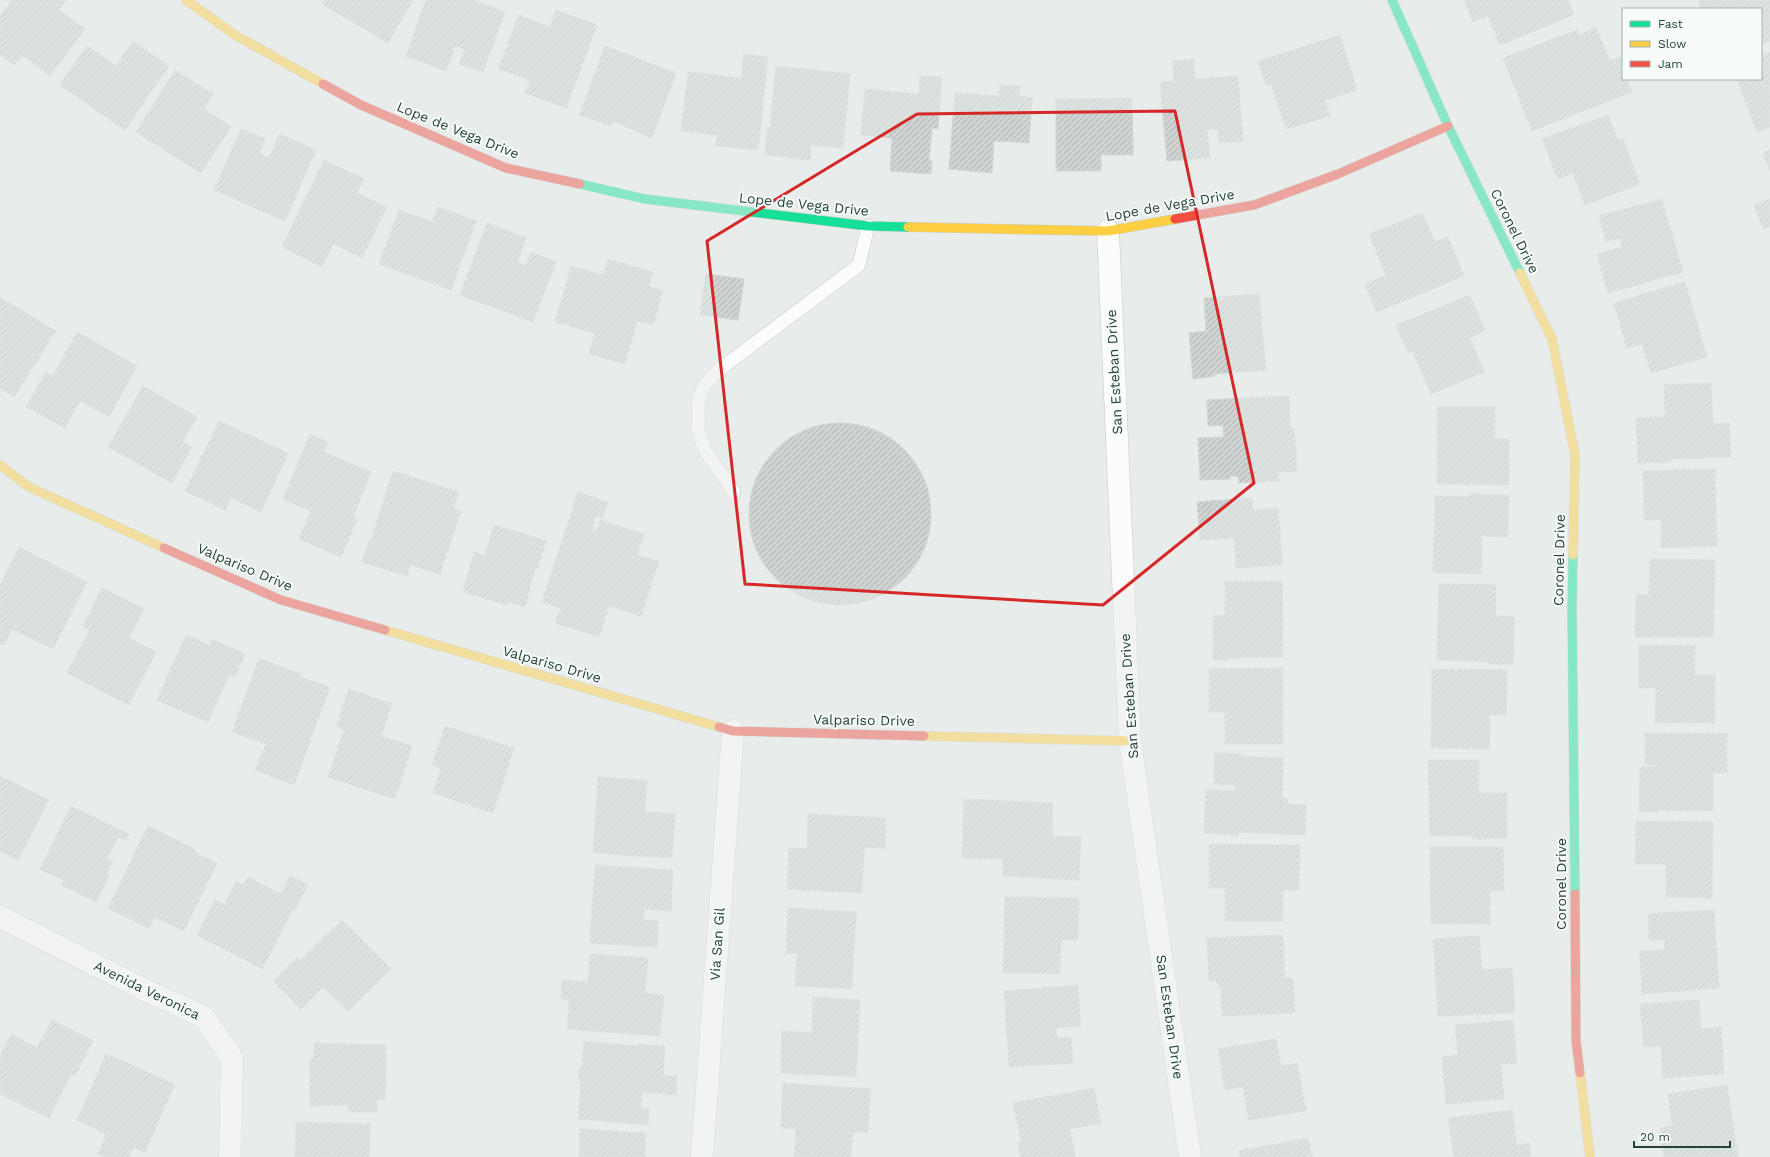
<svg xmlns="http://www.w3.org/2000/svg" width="1770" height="1157" font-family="'Work Sans',sans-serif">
  <defs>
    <pattern id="building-hatch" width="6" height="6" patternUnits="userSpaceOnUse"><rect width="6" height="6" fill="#cfd4d2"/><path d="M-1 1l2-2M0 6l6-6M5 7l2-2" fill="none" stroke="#b2b7b5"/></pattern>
  </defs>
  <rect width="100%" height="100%" fill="#e8edeb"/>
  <g fill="url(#building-hatch)" stroke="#d1d6d4">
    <polygon points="12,0 66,0 59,10 85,29 50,76 22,55 14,65 0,54 0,16"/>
    <polygon points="324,0 413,0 388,43 322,4"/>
    <polygon points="426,0 473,0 505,12 483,72 459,64 465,49 455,46 446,71 406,56"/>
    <polygon points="1464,0 1568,0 1574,15 1500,45 1488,16 1473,22"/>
    <polygon points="1698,0 1770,0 1770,41 1761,44 1761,9 1701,9"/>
    <polygon points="556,10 597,25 566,108 525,93 530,80 498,69 519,15 550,27"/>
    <polygon points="1596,28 1610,61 1623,56 1623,79 1627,79 1632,92 1532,131 1503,58 1577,30 1579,35"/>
    <polygon points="1340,35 1357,90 1325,100 1330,116 1286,129 1271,84 1266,86 1258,61"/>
    <polygon points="133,41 169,66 125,130 60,85 87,46 116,66"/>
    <polygon points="605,46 676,73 652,138 613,121 611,126 580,115"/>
    <polygon points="1770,52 1770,127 1757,132 1737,79 1761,79 1761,55"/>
    <polygon points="744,54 768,57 758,150 716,146 717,135 681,131 688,72 741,78"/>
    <polygon points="1193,59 1195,79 1238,76 1243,141 1219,143 1218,129 1207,130 1210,158 1167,161 1160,82 1174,81 1173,61"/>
    <polygon points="776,66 850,74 843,148 811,145 810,160 765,155 768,127 770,127"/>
    <polygon points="175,70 213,94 204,109 231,127 201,173 136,132"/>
    <polygon points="920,76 942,77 938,129 932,128 929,161 932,161 931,174 890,171 892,138 861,135 865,89 919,94"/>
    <polygon points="1000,85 1020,86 1019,96 1032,98 1029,143 994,141 992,173 949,169 955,93 999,96"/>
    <polygon points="1132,98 1133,155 1101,155 1101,171 1056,171 1056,99"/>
    <polygon points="1608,115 1618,140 1623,138 1640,184 1585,205 1573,173 1558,179 1542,139"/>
    <polygon points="241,129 266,139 259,153 269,158 280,134 316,150 285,221 214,190"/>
    <polygon points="1770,150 1770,172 1763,153"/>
    <polygon points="324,160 364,179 357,193 387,207 362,258 333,244 322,267 282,247"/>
    <polygon points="1662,199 1683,272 1608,293 1597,254 1622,247 1620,238 1606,242 1599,216"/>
    <polygon points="1770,199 1770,227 1763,229 1754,205"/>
    <polygon points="438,207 476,221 451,290 379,264 399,210 432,222"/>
    <polygon points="1422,213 1435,242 1448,237 1464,276 1376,312 1365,284 1386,276 1369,234"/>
    <polygon points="487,223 526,238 517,262 526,266 531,252 556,262 533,322 460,295"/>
    <polygon points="608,259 653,272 649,287 663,291 653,325 637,321 625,364 589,354 595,333 555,322 571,266 604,275"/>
    <polygon points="706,274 744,279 738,320 700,315"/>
    <polygon points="1685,282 1707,357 1651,373 1642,344 1627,348 1614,303"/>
    <polygon points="1259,294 1266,370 1215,374 1215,376 1193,379 1189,333 1206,331 1204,298"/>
    <polygon points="1470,295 1485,331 1470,338 1484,372 1431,394 1413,351 1408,353 1396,325"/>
    <polygon points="0,297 56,331 14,397 0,388"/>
    <polygon points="77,332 137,366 109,417 80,401 65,428 26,407 46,372 53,376"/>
    <polygon points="1711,383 1713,424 1729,423 1731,457 1671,459 1671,462 1638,463 1636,418 1665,417 1664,385"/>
    <polygon points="143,386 197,417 182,442 192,447 172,483 108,447"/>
    <polygon points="1289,396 1290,428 1294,428 1297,471 1279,472 1279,481 1239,483 1238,476 1230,476 1230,479 1200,480 1198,438 1224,437 1223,425 1208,426 1207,400"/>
    <polygon points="1437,407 1495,407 1495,439 1509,439 1509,485 1437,484"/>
    <polygon points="219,421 288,453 261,512 231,498 225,510 185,491"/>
    <circle cx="840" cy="514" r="91"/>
    <polygon points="310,434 328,442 324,452 371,472 353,517 357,519 341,557 299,539 311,511 283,499"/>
    <polygon points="1715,469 1717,546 1661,548 1661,520 1644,520 1643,471"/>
    <polygon points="393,471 459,492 453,509 461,511 440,574 410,565 407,576 362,562 369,540 371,541"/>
    <polygon points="578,492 608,502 602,518 596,516 592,530 596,531 600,520 644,534 637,555 659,561 641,616 609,606 599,637 555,623 561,608 542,602"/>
    <polygon points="1470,494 1509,495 1508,537 1482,536 1481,574 1433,573 1435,496 1470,497"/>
    <polygon points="1252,498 1253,510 1278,508 1282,565 1236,568 1234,538 1200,540 1197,502"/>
    <polygon points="494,525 546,541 538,568 535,568 525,607 508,602 507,605 463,592 474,552 485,556"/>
    <polygon points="19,547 87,582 53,649 12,629 4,645 0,643 0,585"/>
    <polygon points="1650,559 1715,560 1713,637 1635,637 1636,594 1649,595"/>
    <polygon points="1282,581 1283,657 1229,658 1229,660 1213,660 1213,616 1225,615 1225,582"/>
    <polygon points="1439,584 1496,585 1496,616 1514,617 1513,664 1490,664 1490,662 1437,660"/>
    <polygon points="102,588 144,609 129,638 156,652 129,705 67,673 90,630 83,626"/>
    <polygon points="186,635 210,645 212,639 245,654 235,677 229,674 208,722 157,700"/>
    <polygon points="1639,645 1695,646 1695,675 1715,675 1715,723 1655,723 1656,688 1639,688"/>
    <polygon points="259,658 301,674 300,677 330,687 294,785 255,770 266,744 232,732"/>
    <polygon points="1283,668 1283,744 1225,744 1225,712 1209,712 1209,669"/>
    <polygon points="1432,669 1507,670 1506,715 1490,715 1489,749 1431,748"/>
    <polygon points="349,689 392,704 381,736 412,746 395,799 328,777 344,730 336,727"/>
    <polygon points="445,726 514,748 493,813 433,793 441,768 432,765"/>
    <polygon points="1645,733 1727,734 1727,773 1713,773 1713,811 1657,810 1657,812 1639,812 1640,767 1655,767 1656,765 1645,764"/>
    <polygon points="1215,753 1242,754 1242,756 1283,758 1282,798 1288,798 1287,804 1306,805 1305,835 1237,832 1238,835 1204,833 1206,790 1235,791 1235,785 1214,784"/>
    <polygon points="1428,760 1479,760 1479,793 1507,793 1507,838 1473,839 1473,836 1430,836"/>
    <polygon points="0,776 49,800 18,860 0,851"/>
    <polygon points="598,777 647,780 645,812 675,814 672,858 593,853"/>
    <polygon points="964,799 1053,803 1052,836 1081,837 1079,880 1003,876 1003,859 962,858"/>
    <polygon points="71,806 129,834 126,840 118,837 107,859 113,862 106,875 109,876 96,902 62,885 64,880 40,869"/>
    <polygon points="808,814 886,818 885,848 864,847 862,893 787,889 789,848 807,849"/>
    <polygon points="1636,821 1713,822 1712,898 1666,897 1666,864 1635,864"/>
    <polygon points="148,826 195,849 194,852 217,863 184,931 154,917 149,928 108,908"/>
    <polygon points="1209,844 1300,845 1299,890 1283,890 1283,921 1225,921 1225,888 1209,888"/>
    <polygon points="1430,847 1503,847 1504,891 1490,891 1490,924 1431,924"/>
    <polygon points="595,865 673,870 671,911 644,909 644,920 658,921 657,947 590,943"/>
    <polygon points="290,876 308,885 295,910 293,909 262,969 197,935 215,900 225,905 236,881 243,885 248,877 281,894"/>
    <polygon points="1005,897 1079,898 1078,940 1061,940 1060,974 1003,973"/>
    <polygon points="788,908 856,912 852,989 795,986 797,954 786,953"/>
    <polygon points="1714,910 1719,988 1642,994 1640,951 1665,950 1664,940 1649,940 1648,914"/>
    <polygon points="342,920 391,969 348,1011 323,987 301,1009 273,981 297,957 300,960"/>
    <polygon points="1283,935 1285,978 1293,978 1295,1013 1222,1016 1221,988 1218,988 1217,981 1209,981 1207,938"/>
    <polygon points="1479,936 1482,970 1512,968 1515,1013 1438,1016 1433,939"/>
    <polygon points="590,954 648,958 645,993 664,995 660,1036 567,1029 569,999 561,999 562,980 588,982"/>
    <polygon points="1078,985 1081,1026 1056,1028 1057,1038 1071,1037 1073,1063 1009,1067 1004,991"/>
    <polygon points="813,997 860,1000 856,1077 781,1073 782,1031 812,1033"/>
    <polygon points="1699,1000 1701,1029 1721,1027 1724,1074 1663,1078 1661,1046 1644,1047 1640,1004"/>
    <polygon points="52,1020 93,1041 75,1076 71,1074 49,1118 0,1094 0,1056 11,1034 37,1048"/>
    <polygon points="1513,1020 1517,1063 1501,1064 1504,1099 1446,1104 1442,1057 1458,1055 1455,1025"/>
    <polygon points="1276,1039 1281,1066 1297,1063 1306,1111 1249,1120 1243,1087 1225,1090 1218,1049"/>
    <polygon points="584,1041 638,1046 637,1044 665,1046 663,1075 677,1076 676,1095 642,1092 641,1108 649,1108 648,1125 578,1119 581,1082 578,1080 579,1068 582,1067"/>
    <polygon points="314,1043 386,1045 385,1099 377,1099 377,1112 348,1112 348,1105 310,1106 310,1059 314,1059"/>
    <polygon points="106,1054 175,1084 145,1152 133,1148 129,1157 104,1157 98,1154 106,1134 77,1120"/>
    <polygon points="783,1083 871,1089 868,1132 853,1132 851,1157 794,1157 796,1129 781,1128"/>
    <polygon points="1727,1085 1738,1157 1664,1157 1660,1128 1672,1126 1668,1094"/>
    <polygon points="1094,1088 1101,1123 1070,1129 1075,1157 1020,1157 1017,1142 1021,1141 1013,1103"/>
    <polygon points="1512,1110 1517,1145 1529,1143 1531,1157 1454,1157 1448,1118"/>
    <polygon points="296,1122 370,1124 369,1157 295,1157"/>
    <polygon points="580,1129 646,1133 645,1157 579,1157"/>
    <polygon points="1308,1138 1312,1157 1240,1157 1239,1151"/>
  </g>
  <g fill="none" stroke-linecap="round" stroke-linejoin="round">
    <g stroke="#c5cac8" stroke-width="14">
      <polyline id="lane" points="734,492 705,451 698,429 699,400 705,384 720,369 859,265 868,226"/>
    </g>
    <g stroke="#c5cac8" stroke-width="23">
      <g id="street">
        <polyline points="1108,231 1130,741 1190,1157"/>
        <polyline points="0,917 143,989 204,1017 232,1058 230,1157"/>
        <polyline points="702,1157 733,731"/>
      </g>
    </g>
    <g stroke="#c3cbc8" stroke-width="10">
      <g id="fast">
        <polyline points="1392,0 1448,126 1520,273"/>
        <polyline points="580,184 645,199 868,226 908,227"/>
        <polyline points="1573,555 1572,607 1575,894"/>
      </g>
    </g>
    <g stroke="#c3cbc8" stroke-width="10">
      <g id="slow">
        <polyline points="186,0 235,35 323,84"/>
        <polyline points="908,227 1108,231 1175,219"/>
        <polyline points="1520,273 1552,339 1575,455 1573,555"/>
        <polyline points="0,465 29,487 164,548"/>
        <polyline points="385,630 719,727"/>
        <polyline points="924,736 1130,741"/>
        <polyline points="1580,1073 1590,1157"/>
      </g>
    </g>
    <g stroke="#c3cbc8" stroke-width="10">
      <g id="jam">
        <polyline points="323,84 361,105 506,168 580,184"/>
        <polyline points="1175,219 1254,205 1338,174 1448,126"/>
        <polyline points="164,548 281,600 385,630"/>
        <polyline points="719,727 733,731 924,736"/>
        <polyline points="1575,894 1576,1041 1580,1073"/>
      </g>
    </g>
    <use href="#lane" stroke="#fcfcfc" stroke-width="13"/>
    <use href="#street" stroke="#fcfcfc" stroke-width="22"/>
    <use href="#fast" stroke="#16e098" stroke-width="9"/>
    <use href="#slow" stroke="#ffcf43" stroke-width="9"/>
    <use href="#jam" stroke="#f24e42" stroke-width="9"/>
  </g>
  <path d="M0 0H1770V1157H0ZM1175,111L1254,483L1103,605L745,584L707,241L917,114Z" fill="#e8edeb" fill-opacity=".55" fill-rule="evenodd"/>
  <path fill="none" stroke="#d62828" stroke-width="3" stroke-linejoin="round" d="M1175,111L1254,483L1103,605L745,584L707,241L917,114Z"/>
  <g text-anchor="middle" stroke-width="4" stroke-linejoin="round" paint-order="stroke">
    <g font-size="14" fill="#24423a" stroke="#f7fbf9">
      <text transform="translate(458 130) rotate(22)" y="5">Lope de Vega Drive</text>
      <text transform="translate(804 204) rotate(6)" y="5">Lope de Vega Drive</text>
      <text transform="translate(1170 205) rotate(-10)" y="5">Lope de Vega Drive</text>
      <text transform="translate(1515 231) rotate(64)" y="5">Coronel Drive</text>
      <text transform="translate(1114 372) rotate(-93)" y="5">San Esteban Drive</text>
      <text transform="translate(1559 560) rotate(-89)" y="5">Coronel Drive</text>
      <text transform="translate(245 567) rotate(23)" y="5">Valpariso Drive</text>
      <text transform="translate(552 664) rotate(16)" y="5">Valpariso Drive</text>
      <text transform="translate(1129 696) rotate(-94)" y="5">San Esteban Drive</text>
      <text transform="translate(864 720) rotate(1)" y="5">Valpariso Drive</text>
      <text transform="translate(1561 884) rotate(-90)" y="5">Coronel Drive</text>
      <text transform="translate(717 944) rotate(-86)" y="5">Via San Gil</text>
      <text transform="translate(147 990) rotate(26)" y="5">Avenida Veronica</text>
      <text transform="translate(1170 1017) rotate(82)" y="5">San Esteban Drive</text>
    </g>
  </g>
  <rect x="1622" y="8" width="140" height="72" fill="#f7fbf9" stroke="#a3b1ad"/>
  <rect x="1630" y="21" width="20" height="6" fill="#16e098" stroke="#a3b1ad"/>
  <text x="1658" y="28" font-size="12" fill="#24423a">Fast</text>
  <rect x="1630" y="41" width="20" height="6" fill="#ffcf43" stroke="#a3b1ad"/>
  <text x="1658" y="48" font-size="12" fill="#24423a">Slow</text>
  <rect x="1630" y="61" width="20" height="6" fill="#f24e42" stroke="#a3b1ad"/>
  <text x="1658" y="68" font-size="12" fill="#24423a">Jam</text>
  <path d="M1634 1141v6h96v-6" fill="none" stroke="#24423a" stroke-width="2"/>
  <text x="1640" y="1141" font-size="12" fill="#24423a" stroke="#f7fbf9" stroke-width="3" paint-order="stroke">20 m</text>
</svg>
